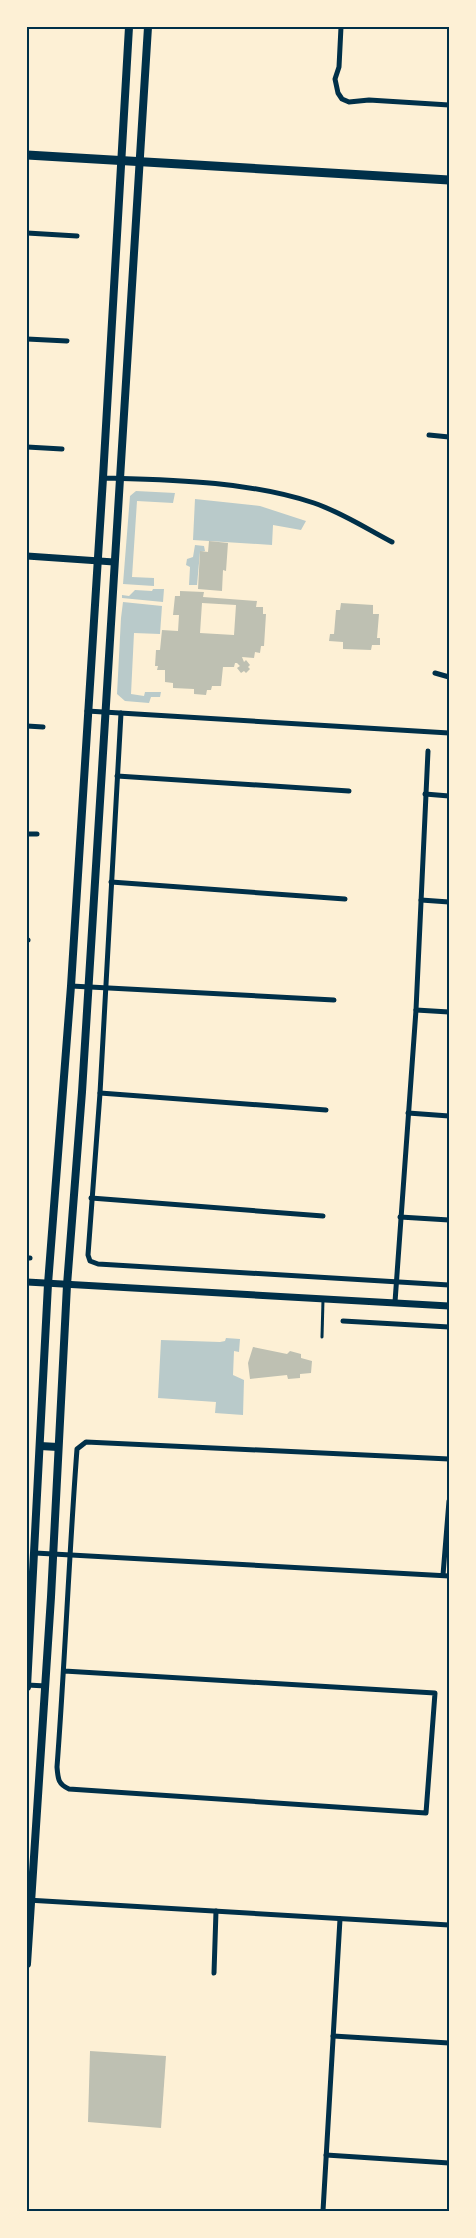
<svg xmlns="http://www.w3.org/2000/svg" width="476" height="2238" font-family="'IBM Plex Sans',sans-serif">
  <rect width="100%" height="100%" fill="#fdf0d5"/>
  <g fill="#b9caca">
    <polygon points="136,491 175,493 173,503 137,501 132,577 154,578 154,586 123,584 130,496"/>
    <polygon points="195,499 260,506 306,521 301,530 273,525 272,545 193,540"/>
    <polygon points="195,545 204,546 205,551 200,552 197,585 189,585 190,567 186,565 187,559 193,557"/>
    <polygon points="153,589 164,589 163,602 122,598 122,595 129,596 135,590 152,591"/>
    <polygon points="123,602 162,606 160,634 134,633 131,694 144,696 145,692 161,692 160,697 151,697 149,703 125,701 117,694 121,618"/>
    <polygon points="226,1338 240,1339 239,1352 234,1351 233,1375 244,1380 243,1415 215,1413 216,1402 158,1398 161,1340 220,1342 225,1341"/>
  </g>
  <g fill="#bec0b2" fill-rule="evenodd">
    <polygon points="209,541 228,543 226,571 223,570 222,591 198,589 200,551 208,552"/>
    <path d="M180,591L204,592L203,597L257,601L256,607H263V614H266L264,646H261L260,653L255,652L254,658L242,657L244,662L246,660L250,665L248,667L250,669L246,673L244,671L241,673L237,668L240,666L237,663H235L234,667H223L221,686H212L211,690H207L206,695L194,694V689L173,688V683L165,682V670H157L158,666H155L156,650H160L162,630L178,631L179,615H173L175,596H180ZM202,603L236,605L234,635L200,633Z"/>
    <polygon points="341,603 373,605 373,614 379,614 377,638 380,638 380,645 372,645 371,650 343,649 343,642 329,641 330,634 334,634 336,610 340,610"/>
    <polygon points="253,1347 287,1354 290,1351 301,1354 301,1358 312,1361 311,1373 300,1374 300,1378 288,1379 287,1375 250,1379 248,1363"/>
    <polygon points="90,2051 166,2056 161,2128 88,2122"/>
  </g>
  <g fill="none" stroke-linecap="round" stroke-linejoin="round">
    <polyline stroke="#003049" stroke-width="3" points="322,1337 323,1300"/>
    <g stroke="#003049" stroke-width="5">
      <polyline points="341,27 339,67 335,79 338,93 342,99 349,102 369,100 449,105"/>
      <polyline points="27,233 77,236"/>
      <polyline points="27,339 67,341"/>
      <polyline points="429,435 449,437"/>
      <polyline points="27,447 62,449"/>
      <path d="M103,478C172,480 248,481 314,503C341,512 367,529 392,542"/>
      <polyline points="435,673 449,677"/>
      <polyline points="87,711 449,733"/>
      <polyline points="121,713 100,1093 88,1255 90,1261 98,1264 449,1285"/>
      <polyline points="27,726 43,727"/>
      <polyline points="117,776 349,791"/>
      <polyline points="425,794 449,796"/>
      <polyline points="27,834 37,834"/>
      <polyline points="111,882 345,899"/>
      <polyline points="421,900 449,902"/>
      <polyline points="27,940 28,940"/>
      <polyline points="71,986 334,1000"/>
      <polyline points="416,1010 449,1012"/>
      <polyline points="100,1093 326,1110"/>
      <polyline points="408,1113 449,1116"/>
      <polyline points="91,1198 323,1216"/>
      <polyline points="400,1217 449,1220"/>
      <polyline points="27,1258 30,1258"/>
      <polyline points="395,1302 416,1010 428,751"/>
      <polyline points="343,1321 449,1327"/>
      <polyline points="35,1553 449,1576"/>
      <polyline points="443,1575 449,1501"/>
      <path d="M64,1671L435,1693L426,1813L69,1789C58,1784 58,1779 57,1767C65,1661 69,1555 77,1449L86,1442L449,1459"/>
      <polyline points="27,1685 46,1686"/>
      <polyline points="27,1900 449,1925"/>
      <polyline points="214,1973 216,1911"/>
      <polyline points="333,2036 449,2043"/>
      <polyline points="326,2155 449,2163"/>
      <polyline points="323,2211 340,1919"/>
    </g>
    <g stroke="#003049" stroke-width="7">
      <polyline points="27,556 114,562"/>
      <polyline points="27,1282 449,1306"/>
    </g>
    <g stroke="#003049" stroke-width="8">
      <polyline points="40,1446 58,1447"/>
      <polyline points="27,1687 48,1284 71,986 103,478 129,27"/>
      <polyline points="27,1964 51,1597 67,1285 82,1092 148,27"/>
    </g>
    <polyline stroke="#003049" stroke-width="9" points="27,155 449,180"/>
  </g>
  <rect width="476" height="2238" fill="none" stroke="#fdf0d5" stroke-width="57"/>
  <rect x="28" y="28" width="420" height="2182" fill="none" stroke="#003049" stroke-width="2"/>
</svg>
